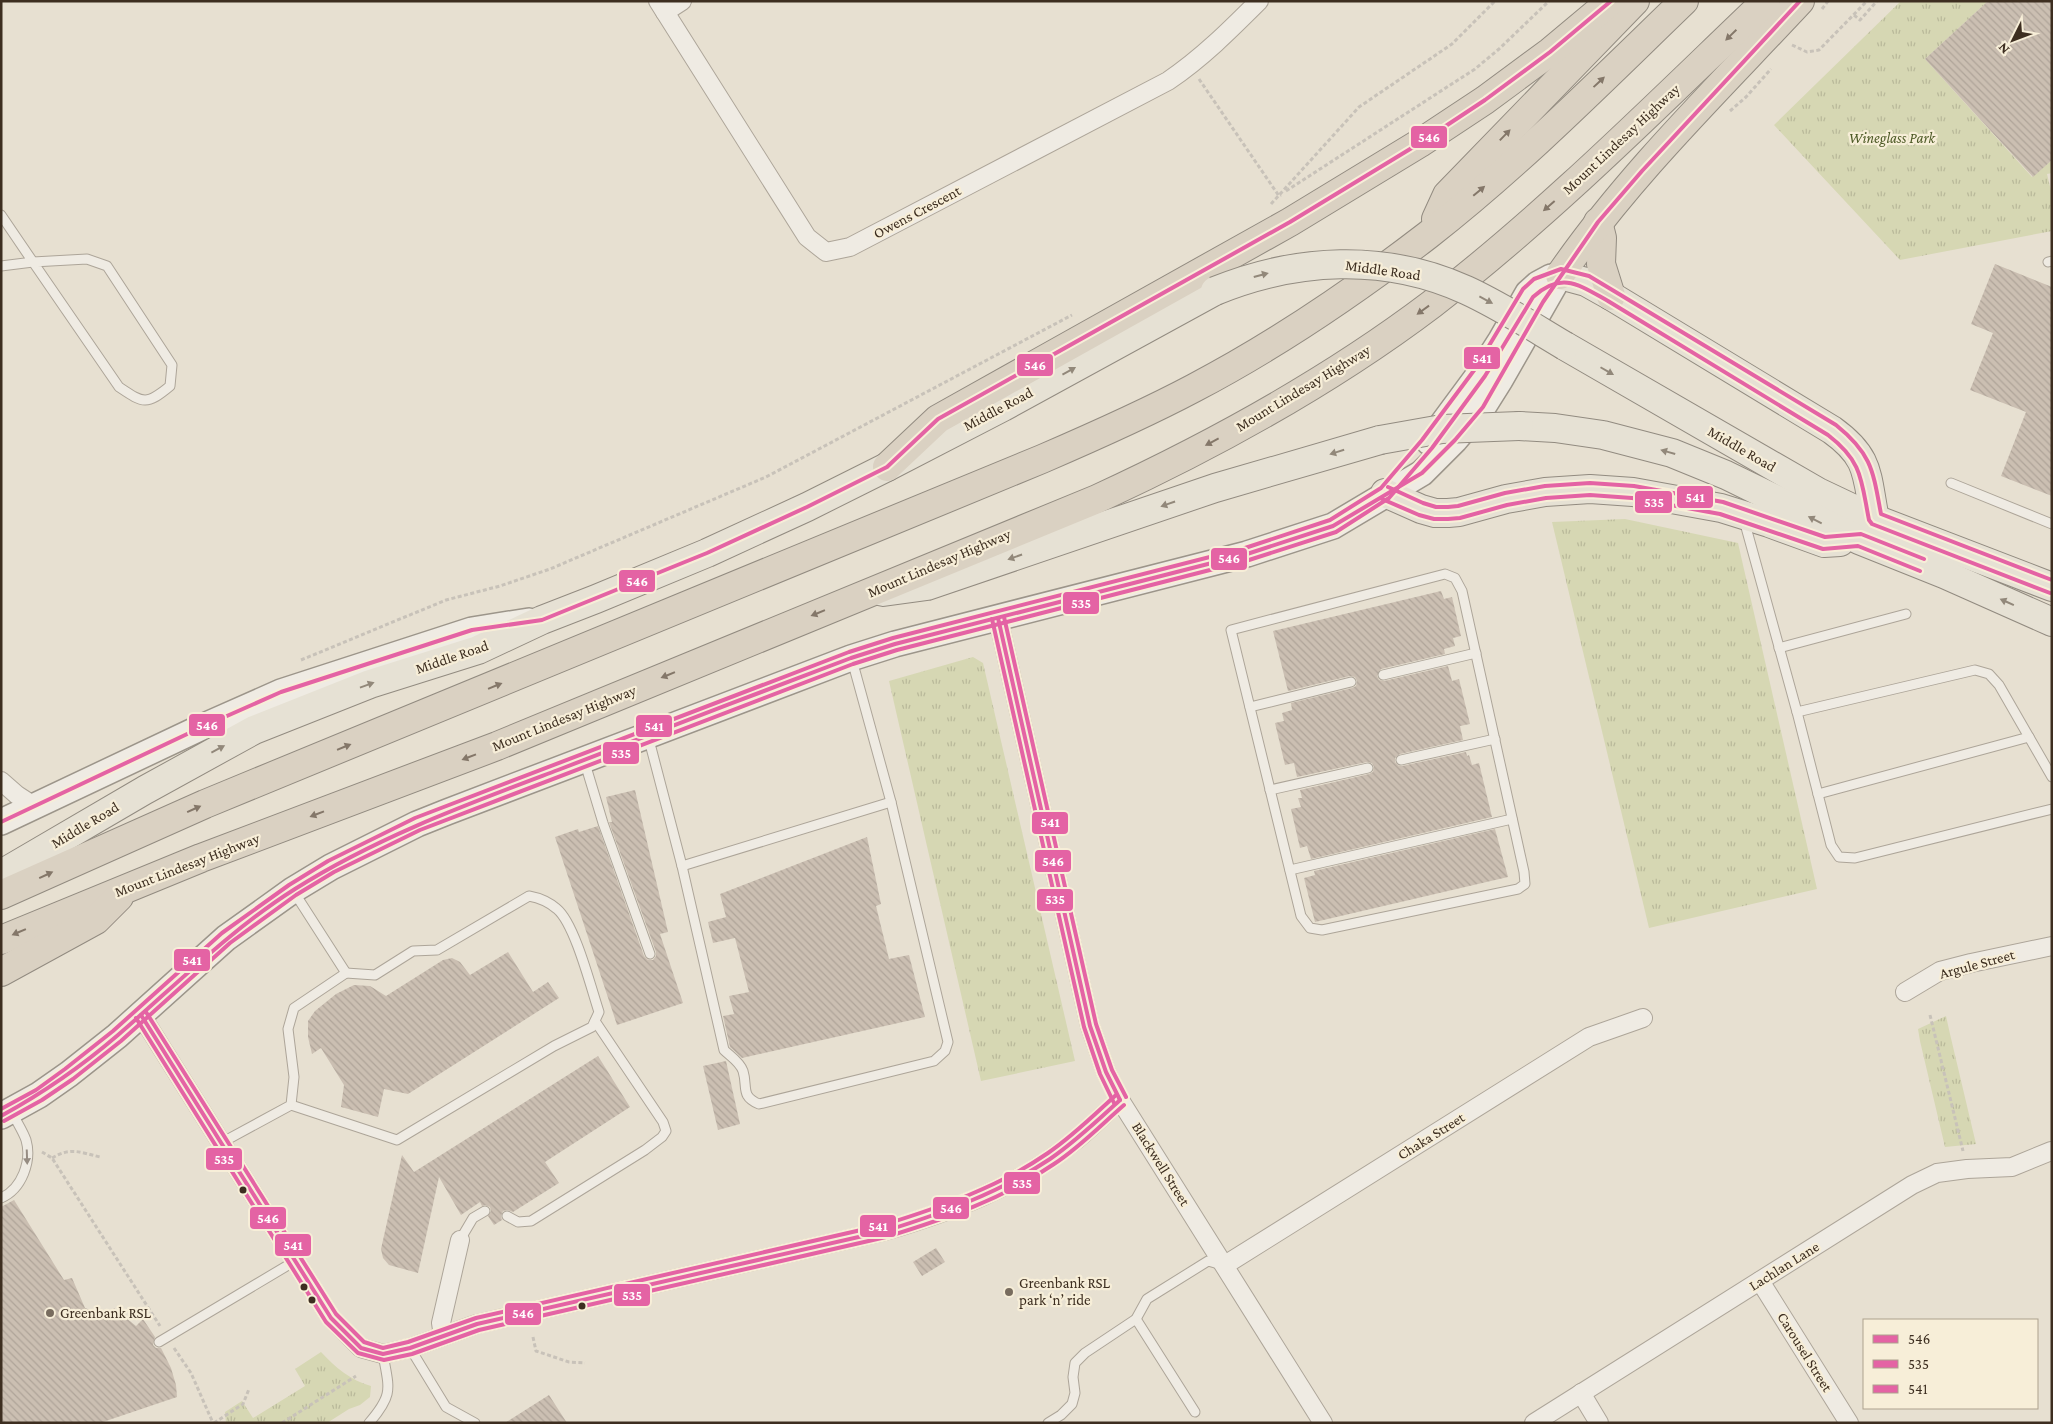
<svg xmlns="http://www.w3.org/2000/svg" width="2053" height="1424" font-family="'Crimson Pro',serif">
  <defs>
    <pattern id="grass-tufts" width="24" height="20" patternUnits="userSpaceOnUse" patternTransform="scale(1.25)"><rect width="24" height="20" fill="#d6d7b3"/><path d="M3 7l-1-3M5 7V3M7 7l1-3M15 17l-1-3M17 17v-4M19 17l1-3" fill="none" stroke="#b9b99a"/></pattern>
    <pattern id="building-back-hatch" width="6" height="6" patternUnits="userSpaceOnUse" patternTransform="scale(1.25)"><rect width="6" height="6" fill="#cbbfb2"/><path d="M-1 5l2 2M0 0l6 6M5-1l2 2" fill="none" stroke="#afa499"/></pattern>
  </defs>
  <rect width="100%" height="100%" fill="#e7e0d1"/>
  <g fill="url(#grass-tufts)">
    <polygon points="1901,1 1988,1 1925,59 2032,177 2052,160 2052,173 2047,174 2052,195 2052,231 1900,260 1774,125"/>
    <polygon points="1625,519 1738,543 1817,889 1649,928 1552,522"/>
    <polygon points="973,657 983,663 1075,1061 981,1081 889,681"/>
    <polygon points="1946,1016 1950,1034 1976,1144 1945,1147 1920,1041 1918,1029"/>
    <path d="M321,1352C336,1368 350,1380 371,1386L370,1397L360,1405L349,1409L327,1423H226L225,1412L242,1401L253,1418L305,1386L295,1369Z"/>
  </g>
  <g fill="url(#building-back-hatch)">
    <polygon points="1988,1 2052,1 2052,160 2033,177 1925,59"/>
    <polygon points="1995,264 2052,287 2052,496 2001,476 2026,412 1970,390 1993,333 1971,324"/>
    <polygon points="1441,591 1444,599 1452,597 1461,636 1453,638 1455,646 1444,649 1445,654 1381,669 1377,676 1379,680 1384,681 1448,666 1452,681 1459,679 1470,724 1460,726 1463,740 1400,754 1395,758 1395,762 1399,766 1402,766 1466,752 1467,756 1469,755 1472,765 1479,763 1492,817 1311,859 1307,846 1300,848 1291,809 1301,807 1298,798 1302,798 1300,790 1369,774 1373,772 1374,767 1372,763 1367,762 1297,777 1294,763 1285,765 1275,723 1284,721 1282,713 1292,710 1291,703 1352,688 1356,686 1357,681 1355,677 1350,676 1288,691 1273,631"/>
    <polygon points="635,790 668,932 660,934 683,1003 617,1025 555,837 578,829 579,832 598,826 644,956 648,960 653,960 656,956 656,952 609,822 612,822 606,797"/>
    <polygon points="1495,829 1508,877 1315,922 1304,878 1315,875 1314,871"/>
    <polygon points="867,837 881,904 876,906 889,959 909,955 925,1017 742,1058 730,1047 723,1016 734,1014 729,996 749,992 735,938 713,943 708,922 726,917 720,894"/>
    <polygon points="508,952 533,992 548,982 559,998 408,1094 384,1089 378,1117 341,1107 344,1085 321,1048 312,1054 308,1037 308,1021 315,1011 336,994 354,985 370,986 386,996 443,960 452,958 460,962 470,975"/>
    <polygon points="598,1056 630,1107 545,1162 559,1183 513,1212 507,1210 503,1211 501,1216 502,1220 494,1225 488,1216 491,1211 490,1207 485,1205 482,1206 480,1202 461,1215 439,1177 418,1273 389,1265 383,1258 381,1249 402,1155 414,1172"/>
    <polygon points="726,1061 740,1124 718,1130 703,1066"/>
    <polygon points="14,1200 64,1280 72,1278 85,1308 110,1317 114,1308 136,1326 143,1319 155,1337 153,1345 156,1348 161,1348 171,1368 176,1385 177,1397 100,1423 1,1423 1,1207"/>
    <polygon points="936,1248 945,1262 922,1276 913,1262"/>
    <polygon points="549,1395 567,1423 505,1423"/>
  </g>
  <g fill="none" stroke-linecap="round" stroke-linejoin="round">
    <g stroke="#ada599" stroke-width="11">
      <g id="lane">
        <polyline points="1,215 33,262 1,266"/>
        <path d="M87,259L107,266L172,365L170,386C146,406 143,403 119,387L33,262Z"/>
        <polyline points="2048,262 2052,261"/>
        <polyline points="1951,483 2052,524"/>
        <polyline points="1744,520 1797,712"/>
        <polygon points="1445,574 1455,578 1462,591 1524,872 1525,884 1518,889 1322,930 1310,928 1301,916 1231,630"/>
        <polyline points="1779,648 1906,614"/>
        <polyline points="1383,675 1476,653"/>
        <polyline points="1250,707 1351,682"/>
        <path d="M648,736L682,866L724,1050C730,1056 740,1062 743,1071C748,1087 740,1096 759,1104L934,1061L945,1051L948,1042L891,802L852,660"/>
        <polyline points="584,760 603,823 650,954"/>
        <polyline points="1401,760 1495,739"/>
        <polyline points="2052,777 1999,685 1989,674 1975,670 1797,712 1831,845 1839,857 1855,858 2052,809"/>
        <polyline points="1270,790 1368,768"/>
        <polyline points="1818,794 2029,737"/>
        <polyline points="682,866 891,802"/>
        <polyline points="1290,870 1512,819"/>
        <path d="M291,1105L397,1140L554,1046L592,1027L599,1012C591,988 575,924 557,909C549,902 540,898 529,896L437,950L413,951L375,975L346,973"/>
        <polyline points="221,1143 291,1105 294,1077 288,1029 294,1008 346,973 294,892"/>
        <path d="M1,1198C22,1189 32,1161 26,1140C23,1131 16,1121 12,1112"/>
        <polyline points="507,1216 518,1222 531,1221 645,1150 662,1137 666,1131 663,1122 595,1021"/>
        <polyline points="460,1240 473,1218 485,1211"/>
        <polyline points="1136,1319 1195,1412"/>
        <polyline points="159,1342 295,1261"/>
        <polyline points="410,1348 446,1407 475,1423"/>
        <path d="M369,1423C394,1394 389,1389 383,1354"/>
        <polyline points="1048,1423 1061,1415 1072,1404 1075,1393 1073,1377 1075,1363 1085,1353 1136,1319 1147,1299 1208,1261 1222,1265"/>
      </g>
    </g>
    <g stroke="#ada599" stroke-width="20">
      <g id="street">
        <path d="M658,1L807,237L826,252L850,247L1168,81C1202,58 1230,30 1259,1"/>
        <polyline points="665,12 682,1"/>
        <polyline points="998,618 1090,1026 1106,1072 1120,1100 1323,1423"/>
        <polyline points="1,781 17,795 34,806"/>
        <polyline points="1905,992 1940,971 1971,963 2052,946"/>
        <path d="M141,1015L331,1318L361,1348L383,1354L410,1348L477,1324L885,1231C952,1211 1017,1187 1072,1143C1089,1130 1104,1114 1120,1100"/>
        <polyline points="1225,1265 1589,1037 1643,1018"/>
        <polyline points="1760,1281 1849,1423"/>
        <polyline points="443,1336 441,1323 460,1240"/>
        <polyline points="1581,1393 1599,1423"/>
        <polyline points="1534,1423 1912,1185 1937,1173 1967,1169 2012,1167 2051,1151"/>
      </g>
    </g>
    <g stroke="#9c958a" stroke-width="28">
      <g id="secondary">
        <polyline points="1429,442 1480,373 1501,340 1528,293 1538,284 1551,277"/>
        <polyline points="1,822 202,727 281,692 472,630 529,621"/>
        <polyline points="1,1116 39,1095 69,1074 117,1036 226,938 293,890 331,867 417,824 447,812 851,658 895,644 1247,554 1333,526 1422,473 1455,440 1483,407 1500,380 1560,275"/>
      </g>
    </g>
    <g stroke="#928b80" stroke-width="30">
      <g id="primary">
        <path d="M1560,275L1586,282L1611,296L1832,430C1871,458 1866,475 1875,519"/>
        <polyline points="1565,346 1818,492 1875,519 2052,587"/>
        <polyline points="1519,426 1555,428 1603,435 1672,453 1726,475 1859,540 1944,574 2052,622"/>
        <polyline points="1385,493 1421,509 1435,513 1448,513 1459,512 1506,499 1545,492 1590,489 1633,492 1721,508 1769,523 1824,543 1840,542"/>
        <polyline points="883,592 927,586 1215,488 1380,440"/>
        <polyline points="1,877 3,873 145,790 254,730 370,684 478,650 542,620 596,599 707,553 807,507 887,467 1003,407 1215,291"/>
      </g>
    </g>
    <g stroke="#928b80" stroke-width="30">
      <g id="highway">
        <polyline points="1436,219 1447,195 1635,1"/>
        <polyline points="1598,222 1602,238 1601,264 1611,296"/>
        <path d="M1560,275C1629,175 1717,90 1800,1"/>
        <polyline points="887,467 938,419 1290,222 1420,143 1485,100 1550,52 1611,1"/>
        <path d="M1,895L205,804L1042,459C1093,437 1145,414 1194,388C1276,345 1354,292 1428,235C1519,164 1601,81 1684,1"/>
        <path d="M1,940L201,858L497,746L1097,499C1214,445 1329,382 1432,304C1551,212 1657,105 1766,1"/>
        <polyline points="1,972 96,920 119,897"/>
      </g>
    </g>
    <g stroke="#c8c2b9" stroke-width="3" stroke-dasharray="4 2.5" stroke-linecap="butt">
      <polyline points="1822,9 1828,1"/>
      <polyline points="1854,15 1860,20 1877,1"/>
      <polyline points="1792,45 1807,52 1819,50 1867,1"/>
      <polyline points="1199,79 1279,196 1281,195"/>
      <polyline points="1730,111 1746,97 1771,69"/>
      <polyline points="1286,191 1475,69 1499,49 1549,1"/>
      <polyline points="1271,204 1359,107 1452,44 1495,1"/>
      <polyline points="301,660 446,600 500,586 550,569 766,477 1072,315"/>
      <polyline points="1930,1015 1963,1151"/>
      <polyline points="42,1152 52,1158 160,1326"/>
      <path d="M52,1158C71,1147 79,1152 100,1157"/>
      <polyline points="533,1337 536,1351 569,1362 585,1363"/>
      <polyline points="174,1348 191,1373 213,1423"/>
      <polyline points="214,1423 243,1404 249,1389"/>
      <polyline points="282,1423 356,1376"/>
    </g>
    <use href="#lane" stroke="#efebe3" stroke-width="9"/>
    <use href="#street" stroke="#efebe3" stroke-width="18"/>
    <use href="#secondary" stroke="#efebe3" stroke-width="25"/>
    <use href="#primary" stroke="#e6e1d4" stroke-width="28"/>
    <use href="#highway" stroke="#dad1c2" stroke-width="28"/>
    <g stroke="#928b80" stroke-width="30" stroke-linecap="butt">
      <g id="primary-bridge">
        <path d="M1215,291C1296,258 1385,253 1466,290C1501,306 1533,327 1565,346"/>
        <polyline points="1380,440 1442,429 1519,426"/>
      </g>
    </g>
    <use href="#primary-bridge" stroke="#e6e1d4" stroke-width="28"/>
    <g stroke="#f7eed8" stroke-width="8">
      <g id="bus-1">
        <polyline points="998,618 1090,1026 1106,1072 1120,1100"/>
        <polyline points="1,822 202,727 281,692 472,630 542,620 707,553 807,507 887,467 938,419 1290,222 1420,143 1485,100 1550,52 1611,1"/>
        <path d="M141,1015L331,1318L361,1348L383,1354L410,1348L477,1324L885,1231C943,1213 999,1193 1050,1159C1075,1142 1097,1121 1120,1100"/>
        <path d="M1,1116C43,1093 82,1066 118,1035C176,985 230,930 295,889C377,837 468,804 558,770C656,732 753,695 851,658L895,644L1247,554L1333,526L1422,473L1455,440L1483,407L1543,302L1598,222L1642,171L1800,1"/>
      </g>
    </g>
    <g stroke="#f7eed8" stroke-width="8">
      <g id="bus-2">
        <polyline points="1382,499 1419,515 1434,519 1448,519 1460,518 1507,505 1546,498 1590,495 1632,498 1720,514 1823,549 1858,546 1920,571"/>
        <polyline points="992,619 1084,1027 1100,1074 1114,1103"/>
        <path d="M136,1018L326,1322L358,1353L384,1360L412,1354L479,1330L886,1237C945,1219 1003,1199 1054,1164C1080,1147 1101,1125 1124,1105"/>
        <path d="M4,1121L42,1100L73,1079L121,1041L230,943L296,895L334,872L420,830L853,664L897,650L1249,560L1336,532L1389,498L1432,448L1485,376L1533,297C1562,271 1579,285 1608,301L1828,435C1863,462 1861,480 1869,520L1872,524L2050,593"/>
      </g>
    </g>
    <g stroke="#f7eed8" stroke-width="8">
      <g id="bus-3">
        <polyline points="1388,487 1423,503 1436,507 1448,507 1458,506 1505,493 1545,486 1590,483 1634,486 1723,502 1825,537 1861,534 1924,559"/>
        <polyline points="1004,617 1096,1024 1112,1070 1126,1097"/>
        <path d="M146,1012L336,1314L364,1342L383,1348L408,1342L476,1318L883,1225C941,1207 999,1187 1048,1153C1073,1136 1094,1115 1116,1095"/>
        <path d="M1,1109L36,1090L65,1069L113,1031L222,933L289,885L328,861L415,818L849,652L893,638L1245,548L1330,520L1381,488L1422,440L1475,369L1523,289L1534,279L1561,269L1589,276L1614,291L1836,425C1872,454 1873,471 1881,514L2052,580"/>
      </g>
    </g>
    <use href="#bus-1" stroke="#e463a4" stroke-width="4"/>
    <use href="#bus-2" stroke="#e463a4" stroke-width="4"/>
    <use href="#bus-3" stroke="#e463a4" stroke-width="4"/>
  </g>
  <defs><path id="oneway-solid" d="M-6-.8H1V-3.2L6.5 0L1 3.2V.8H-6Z" transform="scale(1.25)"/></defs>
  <g fill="#847769">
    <use href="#oneway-solid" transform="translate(1731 35) rotate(136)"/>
    <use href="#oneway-solid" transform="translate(1599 82) rotate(-43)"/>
    <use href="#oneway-solid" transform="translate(1505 135) rotate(-46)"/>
    <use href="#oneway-solid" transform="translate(1479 191) rotate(-40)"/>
    <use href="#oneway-solid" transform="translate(1549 206) rotate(139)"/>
    <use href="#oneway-solid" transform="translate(1423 310) rotate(144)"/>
    <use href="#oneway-solid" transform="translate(1212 442) rotate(152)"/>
    <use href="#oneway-solid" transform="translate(818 613) rotate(158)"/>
    <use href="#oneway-solid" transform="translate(668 675) rotate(158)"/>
    <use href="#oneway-solid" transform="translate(495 686) rotate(-22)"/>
    <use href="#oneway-solid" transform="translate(344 747) rotate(-22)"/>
    <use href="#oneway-solid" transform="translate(469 757) rotate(159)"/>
    <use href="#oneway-solid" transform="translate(194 809) rotate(-24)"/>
    <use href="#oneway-solid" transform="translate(317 814) rotate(159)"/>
    <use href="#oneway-solid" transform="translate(46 875) rotate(-25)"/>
    <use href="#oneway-solid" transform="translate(19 932) rotate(157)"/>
  </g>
  <g fill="#92887a">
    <use href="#oneway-solid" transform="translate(1261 275) rotate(-15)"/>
    <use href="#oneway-solid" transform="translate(1486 300) rotate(28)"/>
    <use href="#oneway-solid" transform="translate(1069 371) rotate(-29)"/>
    <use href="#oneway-solid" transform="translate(1607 371) rotate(30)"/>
    <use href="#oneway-solid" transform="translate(1337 452) rotate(163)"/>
    <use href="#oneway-solid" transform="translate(1668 452) rotate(-164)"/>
    <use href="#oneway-solid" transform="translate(1168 504) rotate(161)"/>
    <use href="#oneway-solid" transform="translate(1815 520) rotate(-153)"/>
    <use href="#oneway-solid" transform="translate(1015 557) rotate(161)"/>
    <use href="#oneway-solid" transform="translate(2007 602) rotate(-156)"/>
    <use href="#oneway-solid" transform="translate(367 685) rotate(-20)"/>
    <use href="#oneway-solid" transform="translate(218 749) rotate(-28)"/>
  </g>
  <use fill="#968c82" href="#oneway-solid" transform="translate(27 1157) rotate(88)"/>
  <g fill="#3d2e20" stroke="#f7eed8" stroke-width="2">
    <circle cx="243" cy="1190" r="4.5"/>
    <circle cx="304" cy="1287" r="4.5"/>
    <circle cx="312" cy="1300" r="4.5"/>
    <circle cx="582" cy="1306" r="4.5"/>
  </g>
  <g fill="#786c5e" stroke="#f7eed8" stroke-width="2">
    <circle cx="1009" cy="1292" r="5"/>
    <circle cx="50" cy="1313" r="5"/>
  </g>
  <g text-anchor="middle" stroke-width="4.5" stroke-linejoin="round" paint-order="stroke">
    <g font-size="15" font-style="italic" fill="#4d5a26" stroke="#f7eed8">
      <text x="1892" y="143">Wineglass Park</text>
    </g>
    <g font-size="15" fill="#3d2e20" stroke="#f7eed8">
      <text transform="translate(1621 139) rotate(-43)" y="5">Mount Lindesay Highway</text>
      <text transform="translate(917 212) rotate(-28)" y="5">Owens Crescent</text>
      <text transform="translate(1383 270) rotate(8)" y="5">Middle Road</text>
      <text transform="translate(1303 388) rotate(-31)" y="5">Mount Lindesay Highway</text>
      <text transform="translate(998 409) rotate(-28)" y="5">Middle Road</text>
      <text transform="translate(1742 449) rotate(30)" y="5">Middle Road</text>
      <text transform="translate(939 563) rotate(-23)" y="5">Mount Lindesay Highway</text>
      <text transform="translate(452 657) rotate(-19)" y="5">Middle Road</text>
      <text transform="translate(564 718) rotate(-22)" y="5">Mount Lindesay Highway</text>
      <text transform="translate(85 825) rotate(-31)" y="5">Middle Road</text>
      <text transform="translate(187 865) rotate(-21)" y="5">Mount Lindesay Highway</text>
      <text transform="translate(1977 964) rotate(-15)" y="5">Argule Street</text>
      <text transform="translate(1431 1136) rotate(-32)" y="5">Chaka Street</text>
      <text transform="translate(1161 1164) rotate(58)" y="5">Blackwell Street</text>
      <text transform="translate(1784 1266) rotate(-32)" y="5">Lachlan Lane</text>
      <text transform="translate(1805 1352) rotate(58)" y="5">Carousel Street</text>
    </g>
    <g font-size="15" fill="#3d2e20" stroke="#f7eed8" text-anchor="start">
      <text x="1019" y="1288">Greenbank RSL<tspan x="1019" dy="17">park ‘n’ ride</tspan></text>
      <text x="60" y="1318">Greenbank RSL</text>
    </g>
  </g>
  <g stroke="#f7eed8" stroke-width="2">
    <rect x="1410" y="125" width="38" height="24" rx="5" fill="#e463a4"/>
    <rect x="1463" y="346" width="38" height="24" rx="5" fill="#e463a4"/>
    <rect x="1016" y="353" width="38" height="24" rx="5" fill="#e463a4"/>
    <rect x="1676" y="485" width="38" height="24" rx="5" fill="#e463a4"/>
    <rect x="1634" y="490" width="39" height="24" rx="5" fill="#e463a4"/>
    <rect x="1210" y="547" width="38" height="24" rx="5" fill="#e463a4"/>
    <rect x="618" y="569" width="38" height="24" rx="5" fill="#e463a4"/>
    <rect x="1062" y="591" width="38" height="24" rx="5" fill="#e463a4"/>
    <rect x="188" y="713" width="38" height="24" rx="5" fill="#e463a4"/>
    <rect x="635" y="714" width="38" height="24" rx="5" fill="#e463a4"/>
    <rect x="602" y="741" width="38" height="24" rx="5" fill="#e463a4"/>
    <rect x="1031" y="811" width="38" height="24" rx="5" fill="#e463a4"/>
    <rect x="1034" y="849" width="38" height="24" rx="5" fill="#e463a4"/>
    <rect x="1036" y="888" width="38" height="24" rx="5" fill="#e463a4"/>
    <rect x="173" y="948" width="38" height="24" rx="5" fill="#e463a4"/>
    <rect x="205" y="1147" width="38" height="24" rx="5" fill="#e463a4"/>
    <rect x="1003" y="1171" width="38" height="24" rx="5" fill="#e463a4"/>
    <rect x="932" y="1196" width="38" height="24" rx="5" fill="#e463a4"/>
    <rect x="249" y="1206" width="38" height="24" rx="5" fill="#e463a4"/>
    <rect x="859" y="1214" width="38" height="24" rx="5" fill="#e463a4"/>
    <rect x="274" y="1233" width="38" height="24" rx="5" fill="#e463a4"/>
    <rect x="613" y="1283" width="38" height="24" rx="5" fill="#e463a4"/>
    <rect x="504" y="1302" width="38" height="24" rx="5" fill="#e463a4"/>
  </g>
  <g font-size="14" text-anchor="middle" font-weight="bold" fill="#fff">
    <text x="1429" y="142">546</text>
    <text x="1482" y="363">541</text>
    <text x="1035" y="370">546</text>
    <text x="1695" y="502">541</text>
    <text x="1654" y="507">535</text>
    <text x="1229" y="563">546</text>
    <text x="637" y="586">546</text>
    <text x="1081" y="608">535</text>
    <text x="207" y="730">546</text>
    <text x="654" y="731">541</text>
    <text x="621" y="758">535</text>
    <text x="1050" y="827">541</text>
    <text x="1053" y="866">546</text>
    <text x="1055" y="904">535</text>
    <text x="192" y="965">541</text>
    <text x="224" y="1164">535</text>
    <text x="1022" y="1188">535</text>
    <text x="951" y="1213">546</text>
    <text x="268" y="1223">546</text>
    <text x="878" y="1231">541</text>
    <text x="293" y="1250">541</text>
    <text x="632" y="1300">535</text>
    <text x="523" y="1318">546</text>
  </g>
  <rect width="2053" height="1424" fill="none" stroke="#3d2e20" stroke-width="5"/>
  <rect x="1863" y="1319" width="175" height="90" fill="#f7eed8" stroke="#ada18e"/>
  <rect x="1873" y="1335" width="25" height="8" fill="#e463a4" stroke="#ada18e"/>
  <text x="1908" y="1344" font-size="15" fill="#3d2e20">546</text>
  <rect x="1873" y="1360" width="25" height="8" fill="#e463a4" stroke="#ada18e"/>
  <text x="1908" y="1369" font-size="15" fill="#3d2e20">535</text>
  <rect x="1873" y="1385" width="25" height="8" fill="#e463a4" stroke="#ada18e"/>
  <text x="1908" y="1394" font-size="15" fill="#3d2e20">541</text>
  <g transform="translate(2013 40) rotate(228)" stroke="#f7eed8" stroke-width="4" paint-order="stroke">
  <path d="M0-4L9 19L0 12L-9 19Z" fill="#3d2e20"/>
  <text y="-8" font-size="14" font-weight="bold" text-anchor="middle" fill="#3d2e20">N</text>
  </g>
</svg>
